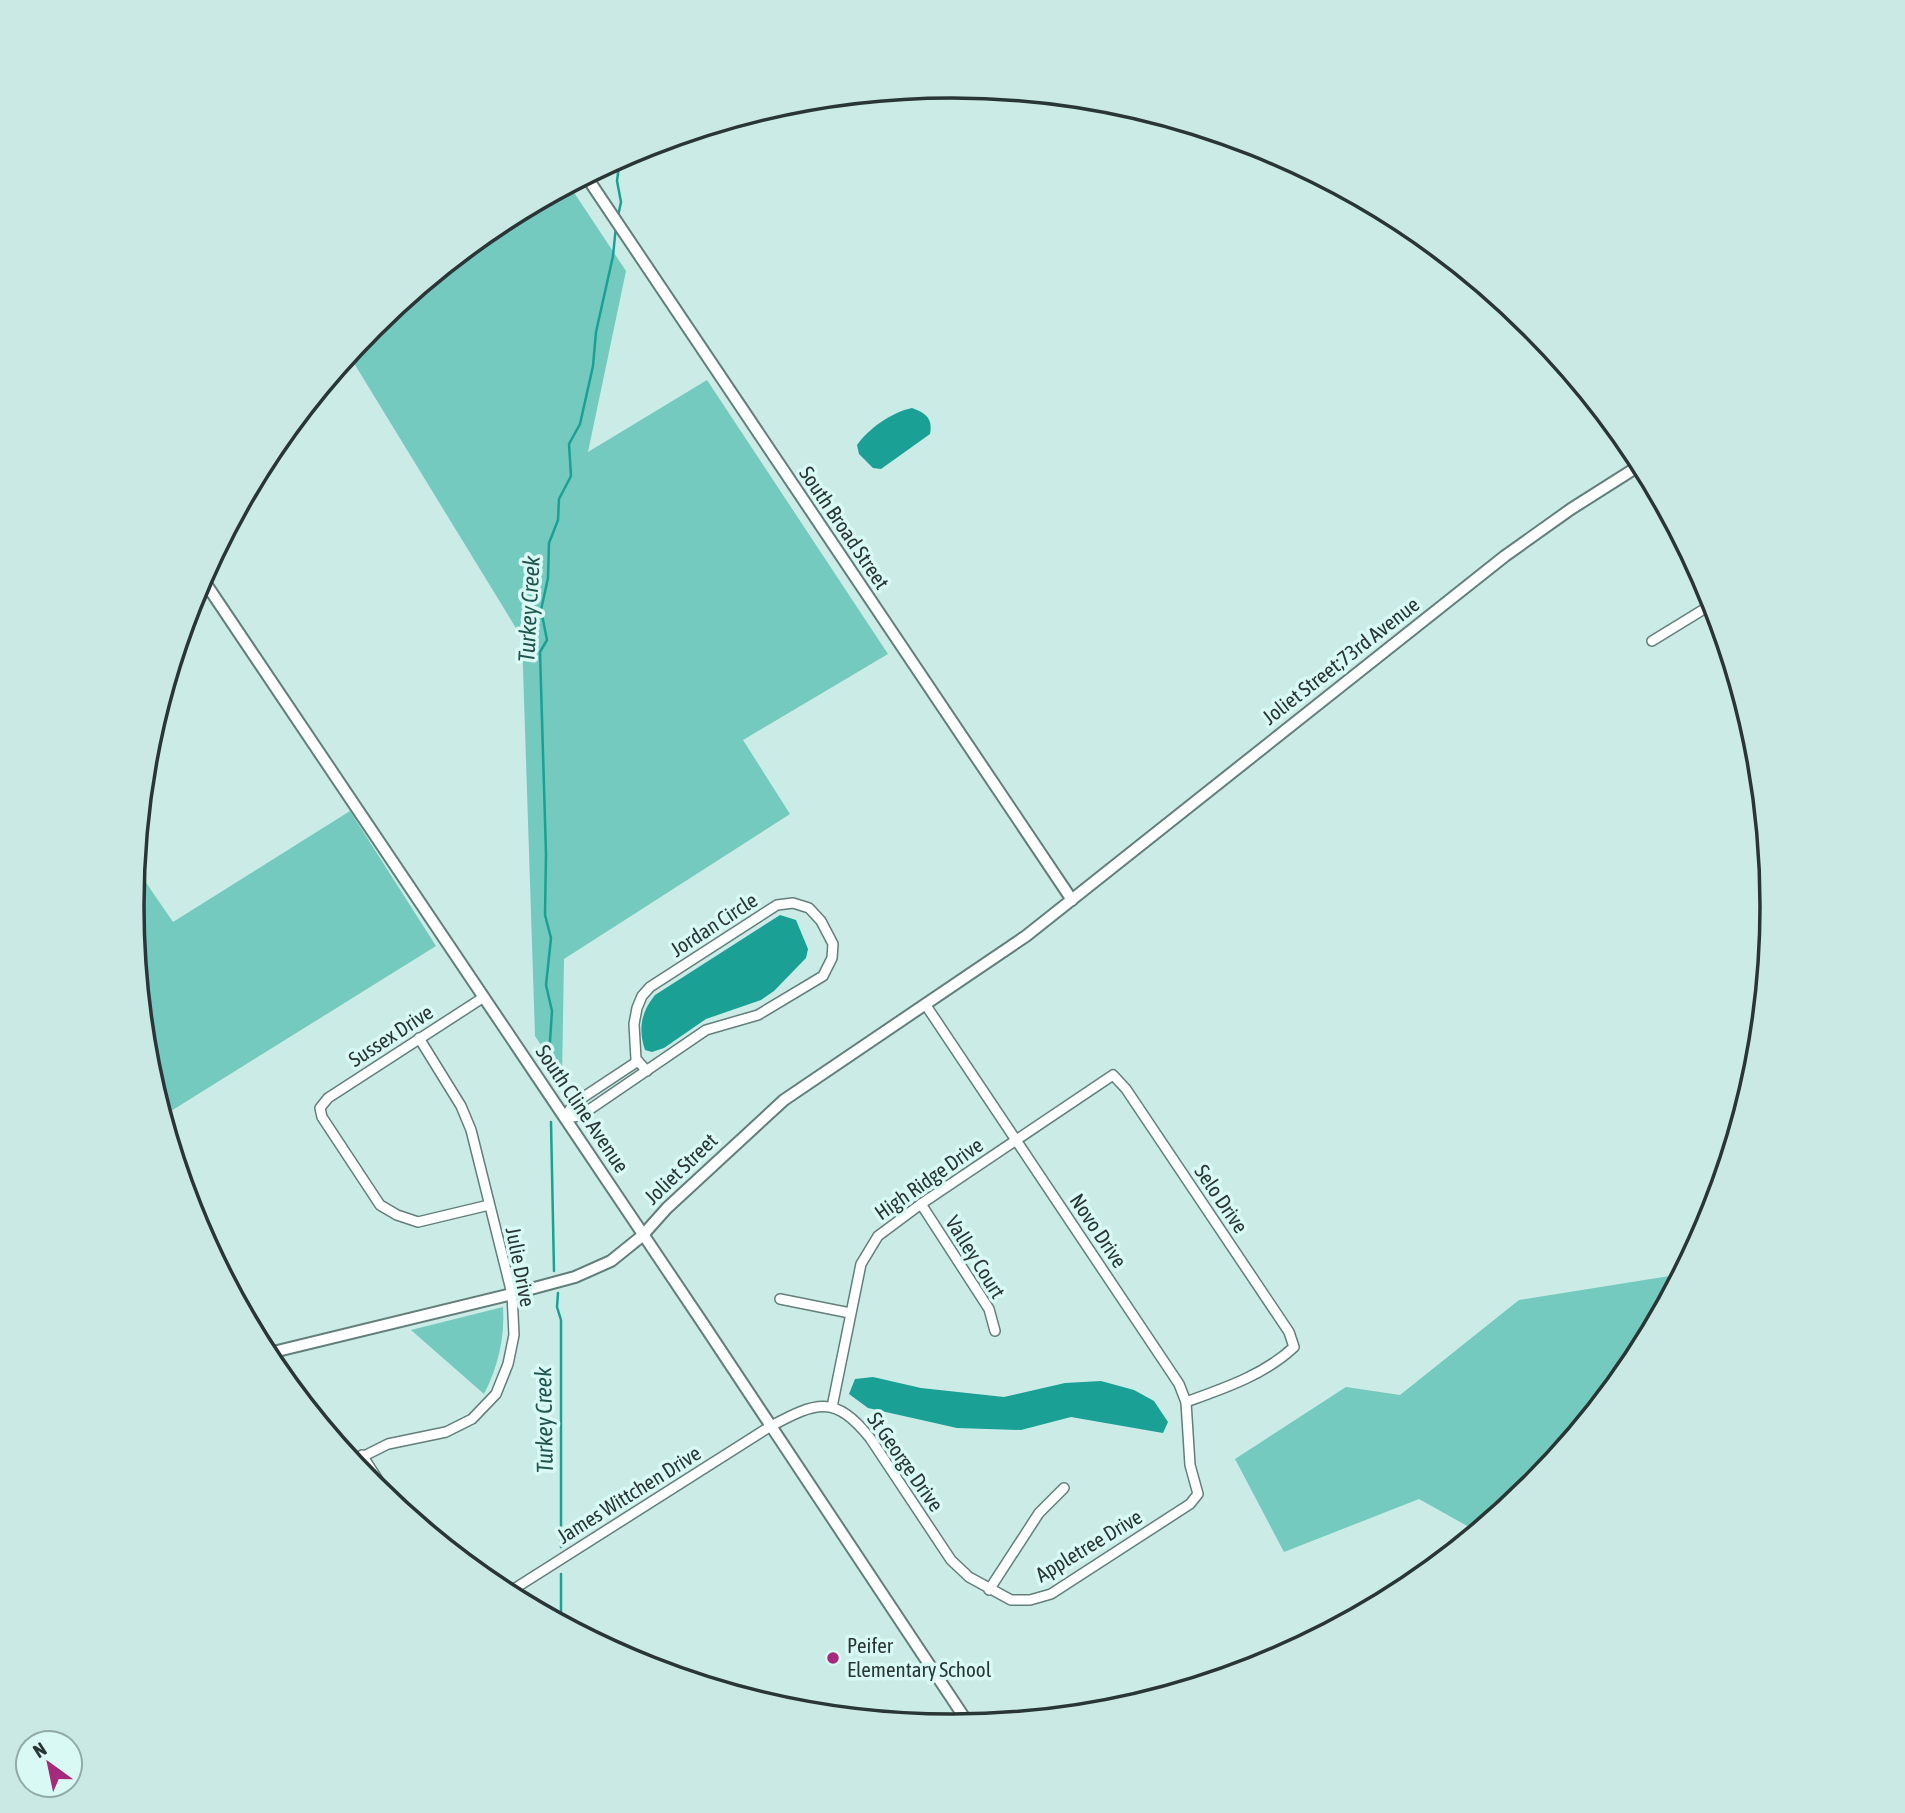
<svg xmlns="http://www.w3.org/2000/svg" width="1905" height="1813" font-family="'Asap Condensed',sans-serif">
  <rect width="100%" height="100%" fill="#cbebe6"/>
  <g fill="#74cabf">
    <polygon points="569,185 626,271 588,452 707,380 888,654 743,740 790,814 564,959 562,1077 535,1036 522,638 349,355 372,326 497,224"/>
    <polygon points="350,811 436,946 163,1116 147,1066 132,906 136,868 173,922"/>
    <polygon points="1682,1274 1635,1363 1533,1487 1478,1532 1419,1499 1284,1552 1235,1459 1346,1387 1400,1395 1519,1300"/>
    <path d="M503,1307C505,1337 498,1367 484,1394L411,1330Z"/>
  </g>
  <g fill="#1aa094">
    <path d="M912,408C926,413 933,419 930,434L881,469L873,468L859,454L857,445C868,429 892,412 912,408Z"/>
    <path d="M780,915L796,920L808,949L806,958L774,991L761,1000L706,1019L664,1048L652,1052L645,1050C638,1029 641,1012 655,995Z"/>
    <polygon points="873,1377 921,1388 1004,1397 1065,1383 1101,1381 1134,1390 1154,1401 1168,1422 1163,1433 1071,1417 1021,1430 957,1428 868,1408 849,1394 855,1379"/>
  </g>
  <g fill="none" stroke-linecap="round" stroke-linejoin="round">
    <g stroke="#1aa094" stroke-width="2.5">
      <polyline points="618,216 621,202 617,181 620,158"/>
      <polyline points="548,1071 552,1011 546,985 551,938 545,915 546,854 540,652 547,640 541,610 548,578 549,543 558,520 559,499 571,476 569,444 580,424 593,366 596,332 613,256 616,226"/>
      <polyline points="551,1122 554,1271"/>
      <polyline points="558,1293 557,1307 561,1320 561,1547"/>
      <polyline points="561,1623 561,1574"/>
    </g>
    <g stroke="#627f7b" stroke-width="12">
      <g id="minor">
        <polyline points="1652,641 1714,603"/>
        <polyline points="1761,781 1757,785 1762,797"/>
        <polyline points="484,997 328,1098 320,1108 322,1117 380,1205 397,1215 418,1222 489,1205"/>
        <polyline points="565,1118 580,1116 706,1030 758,1015 823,976 832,958 833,944 821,921 809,908 793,903 777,905 650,987 642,996 637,1008 634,1024 636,1059 647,1071"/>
        <polyline points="565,1118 573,1104 638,1061"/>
        <polyline points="921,1204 989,1309 995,1331"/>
        <polyline points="780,1299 850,1313"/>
        <path d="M832,1407L861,1264L878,1236L921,1204L1113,1075L1126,1089L1289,1332L1294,1347C1264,1375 1225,1388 1186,1402"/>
        <polyline points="362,1455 394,1505"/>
        <polyline points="352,1462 388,1444 446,1432 472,1419 496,1394 508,1364 514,1335 512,1294 471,1130 461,1106 419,1038"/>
        <polyline points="989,1590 1039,1513 1064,1488"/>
        <path d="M506,1594L771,1426C816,1402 835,1394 870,1438L951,1560L969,1577L1011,1600H1030L1051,1594L1190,1504L1198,1494L1190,1465L1186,1402L1179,1384L925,1004"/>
      </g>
    </g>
    <g stroke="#627f7b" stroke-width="14">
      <g id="tertiary">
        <polyline points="586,176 1072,900"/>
        <polyline points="202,578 702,1322 970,1726"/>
        <polyline points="265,1354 512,1294 575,1277 611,1261 642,1236 667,1208 784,1100 1026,936 1505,556 1571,509 1642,464"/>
      </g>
    </g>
    <use href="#minor" stroke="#fff" stroke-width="9"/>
    <use href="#tertiary" stroke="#fff" stroke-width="10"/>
  </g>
  <circle fill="#a6297b" stroke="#d8f9f4" stroke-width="2.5" cx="833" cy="1658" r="7"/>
  <g text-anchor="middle" stroke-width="7" stroke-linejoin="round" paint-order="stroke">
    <g font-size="21" fill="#2a3635" stroke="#d8f9f4">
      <text transform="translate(844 528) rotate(56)" y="7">South Broad Street</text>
      <text transform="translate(1341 661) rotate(-38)" y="7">Joliet Street;73rd Avenue</text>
      <text transform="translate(714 925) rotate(-33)" y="7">Jordan Circle</text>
      <text transform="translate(391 1036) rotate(-33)" y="7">Sussex Drive</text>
      <text transform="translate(582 1109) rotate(56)" y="7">South Cline Avenue</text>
      <text transform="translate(681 1169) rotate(-44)" y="7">Joliet Street</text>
      <text transform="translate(929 1179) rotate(-35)" y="7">High Ridge Drive</text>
      <text transform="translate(1221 1199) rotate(56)" y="7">Selo Drive</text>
      <text transform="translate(1098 1231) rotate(56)" y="7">Novo Drive</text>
      <text transform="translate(975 1257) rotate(58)" y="7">Valley Court</text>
      <text transform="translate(520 1267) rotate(79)" y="7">Julie Drive</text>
      <text transform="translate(905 1462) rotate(55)" y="7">St George Drive</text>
      <text transform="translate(629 1495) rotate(-32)" y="7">James Wittchen Drive</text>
      <text transform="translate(1089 1546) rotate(-31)" y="7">Appletree Drive</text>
    </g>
    <g font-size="21" fill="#2a3635" stroke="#d8f9f4" text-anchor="start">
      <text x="847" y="1653">Peifer<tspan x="847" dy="24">Elementary School</tspan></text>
    </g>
    <g font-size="23" font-style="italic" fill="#22554f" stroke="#d8f9f4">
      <text transform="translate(529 609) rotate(-87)" y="8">Turkey Creek</text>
      <text transform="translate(544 1420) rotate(-91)" y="8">Turkey Creek</text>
    </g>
  </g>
  <path d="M0 0H1905V1813H0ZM144 906a808 808 0 1 1 1616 0a808 808 0 1 1-1616 0Z" fill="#cae9e5" fill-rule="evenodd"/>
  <path fill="none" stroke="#2a3635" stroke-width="3.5" d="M144 906a808 808 0 1 1 1616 0a808 808 0 1 1-1616 0Z"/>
  <g transform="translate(49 1764) rotate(327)"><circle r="33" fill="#d8f9f4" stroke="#92aba8" stroke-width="2"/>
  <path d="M0-5L12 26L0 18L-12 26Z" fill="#a6297b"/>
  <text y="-10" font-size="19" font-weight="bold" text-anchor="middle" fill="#2a3635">N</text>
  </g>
</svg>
